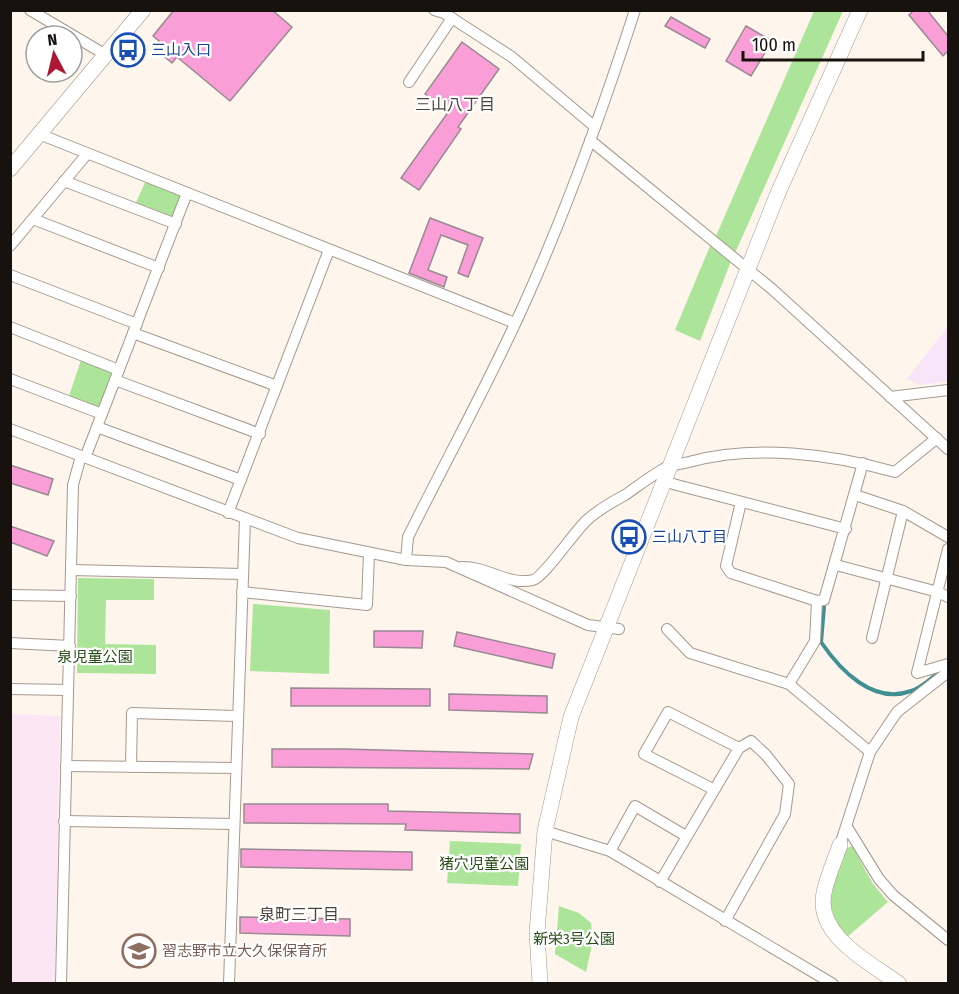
<svg xmlns="http://www.w3.org/2000/svg" width="959" height="994" font-family="'Fira Sans Condensed','Noto Sans JP',sans-serif">
  <rect width="100%" height="100%" fill="#fef5ed"/>
  <polygon fill="#f8e6f8" points="948,326 948,381 920,385 907,379"/>
  <polygon fill="#fae6f5" points="11,714 60,716 55,983 11,983"/>
  <g fill="#ace599">
    <polygon points="814,11 843,11 735,253 716,236"/>
    <polygon points="146,180 180,193 183,199 171,220 135,205"/>
    <polygon points="710,246 731,261 700,341 675,330"/>
    <polygon points="82,357 112,369 115,375 102,407 97,410 68,399"/>
    <polygon points="78,578 154,579 154,600 106,600 105,644 156,645 156,674 77,673"/>
    <polygon points="253,604 330,610 329,674 250,671"/>
    <polygon points="450,841 521,844 518,886 447,883"/>
    <path d="M852,846L873,884L888,902L847,937C820,902 831,889 843,850Z"/>
    <polygon points="559,906 579,913 591,923 593,940 586,972 555,954"/>
  </g>
  <g fill="none" stroke-linecap="round" stroke-linejoin="round">
    <path stroke="#408f92" stroke-width="4" d="M824,607L821,642C840,670 873,705 911,691C922,688 933,676 942,670"/>
  </g>
  <g fill="#fa9ed7" stroke="#988992" stroke-width="1.5">
    <polygon points="174,10 272,10 292,27 230,101 177,57 172,63 154,48 159,41 153,36"/>
    <polygon points="914,10 927,10 948,36 948,51 943,56 909,15"/>
    <polygon points="671,17 710,39 705,48 665,26"/>
    <polygon points="746,26 772,41 751,76 726,61"/>
    <polygon points="462,42 499,69 458,127 461,129 419,190 401,178 449,111 425,94"/>
    <polygon points="430,218 483,238 468,277 458,273 468,245 441,235 428,270 447,277 444,287 409,273"/>
    <polygon points="10,465 53,479 48,495 10,483"/>
    <polygon points="10,526 54,541 47,556 10,542"/>
    <polygon points="374,631 423,631 422,648 374,647"/>
    <polygon points="457,632 555,654 552,668 454,646"/>
    <polygon points="291,688 430,689 430,706 291,706"/>
    <polygon points="449,694 547,696 547,713 449,710"/>
    <polygon points="272,749 344,749 533,754 529,769 272,767"/>
    <polygon points="244,804 388,804 388,811 520,814 520,833 405,830 406,824 244,823"/>
    <polygon points="241,849 412,852 412,870 241,867"/>
    <polygon points="240,917 350,919 350,936 240,933"/>
  </g>
  <g fill="none" stroke-linecap="round" stroke-linejoin="round">
    <g stroke="#a6998d" stroke-width="12">
      <g id="street">
        <polyline points="30,10 106,55"/>
        <polyline points="434,10 444,13 512,57 595,127"/>
        <polyline points="409,82 452,18"/>
        <polyline points="39,134 515,323"/>
        <polyline points="590,140 772,289 948,449"/>
        <polyline points="64,181 176,224"/>
        <polyline points="33,219 159,268"/>
        <polyline points="10,246 87,154"/>
        <polyline points="10,275 137,324"/>
        <polyline points="10,327 119,370"/>
        <polyline points="133,333 277,386"/>
        <polyline points="10,379 102,414"/>
        <polyline points="115,380 260,434"/>
        <polyline points="890,397 948,390"/>
        <polyline points="97,427 241,480"/>
        <polyline points="10,429 298,538 406,560 446,562 588,625 619,629"/>
        <polyline points="85,458 187,193"/>
        <polyline points="673,484 846,529"/>
        <polyline points="855,495 903,511 948,537"/>
        <polyline points="741,502 726,566 731,573 817,601 815,641 789,684"/>
        <polyline points="228,513 329,250"/>
        <polyline points="948,549 917,673 948,664"/>
        <path d="M406,560L408,537C447,458 490,381 526,300C568,206 603,109 635,10"/>
        <polyline points="836,565 938,592 948,597"/>
        <path d="M462,567C486,566 509,586 533,580C544,577 574,532 587,520C598,510 612,502 625,495C638,486 652,475 667,467C673,464 682,464 689,462C754,444 831,454 895,472L937,438"/>
        <polyline points="71,570 243,574"/>
        <polyline points="242,592 367,605 369,553"/>
        <polyline points="10,595 71,596"/>
        <polyline points="817,601 824,600 863,463"/>
        <polyline points="667,629 690,653 789,684 870,752"/>
        <polyline points="872,638 903,511"/>
        <polyline points="10,643 70,646"/>
        <polyline points="10,689 68,690"/>
        <polyline points="66,766 236,768"/>
        <polyline points="131,767 132,713 237,716"/>
        <polyline points="713,789 644,754 668,712 739,748"/>
        <polyline points="64,821 234,824"/>
        <polyline points="847,827 879,879 893,895 948,940"/>
        <polyline points="545,831 610,851 833,984"/>
        <polyline points="840,845 870,752 897,712 948,672"/>
        <polyline points="610,851 635,806 686,836"/>
        <polyline points="660,882 739,748 751,741 766,755 789,784 785,814 725,921"/>
        <polyline points="61,984 73,485 81,456"/>
        <polyline points="229,984 245,519"/>
      </g>
    </g>
    <g stroke="#a6998d" stroke-width="16">
      <g id="secondary">
        <polyline points="10,169 143,10"/>
        <path d="M840,845C835,860 827,877 824,893C815,936 871,963 899,984"/>
        <polyline points="540,984 537,932 545,831 571,717 778,193 860,10"/>
      </g>
    </g>
    <use href="#street" stroke="#fff" stroke-width="10"/>
    <use href="#secondary" stroke="#fff" stroke-width="15"/>
  </g>
  <defs>
    <g id="bus-ring" transform="scale(1.725)"><circle r="9.5" fill="#fff" stroke="#1a4fb4" stroke-width="1.5"/><path d="M-5-6H5V4H4V6H2V4H-2V6H-4V4H-5ZM-3.5-4V0h7V-4ZM-3.5 1.2v1.5H-2V1.2ZM2 1.2v1.5H3.5V1.2Z" fill="#1a4fb4"/></g>
    <g id="school-ring" transform="scale(1.725)"><circle r="9.5" fill="#fff" stroke="#8d6e63" stroke-width="1.5"/><path d="M0-5L7-2L0 1L-7-2ZM-4 1L0 2.5L4 1V4Q0 6-4 4Z" fill="#8d6e63"/></g>
  </defs>
  <g fill-rule="evenodd">
    <use href="#bus-ring" x="128" y="50"/>
    <use href="#bus-ring" x="629" y="537"/>
    <use href="#school-ring" x="139" y="951"/>
  </g>
  <g text-anchor="middle" stroke-width="4.5" stroke-linejoin="round" paint-order="stroke">
    <g font-size="15" fill="#164399" stroke="#fff" text-anchor="start">
      <text x="151" y="55">三山入口</text>
      <text x="652" y="542">三山八丁目</text>
    </g>
    <g font-size="15" fill="#264d15" stroke="#fff">
      <text x="95" y="662">泉児童公園</text>
      <text x="484" y="869">猪穴児童公園</text>
      <text x="574" y="944">新栄3号公園</text>
    </g>
    <g font-size="15" fill="#785e54" stroke="#fff" text-anchor="start">
      <text x="162" y="956">習志野市立大久保保育所</text>
    </g>
    <g font-size="16" fill="#4f443a" stroke="#fff">
      <text x="455" y="110">三山八丁目</text>
      <text x="299" y="920">泉町三丁目</text>
    </g>
  </g>
  <rect width="959" height="994" fill="none" stroke="#17120e" stroke-width="24"/>
  <g transform="translate(54 54) rotate(353)"><circle r="28" fill="#ffffff" stroke="#a2a09f" stroke-width="1.5"/>
  <path d="M0-4.5L10 22L0 15L-10 22Z" fill="#ad1834"/>
  <text y="-9" font-size="16" font-weight="bold" text-anchor="middle" fill="#17120e">N</text>
  </g>
  <path d="M743 51v9h180v-9" fill="none" stroke="#17120e" stroke-width="3"/>
  <text x="752" y="51" font-size="18" fill="#17120e" stroke="#ffffff" stroke-width="4.5" paint-order="stroke">100 m</text>
</svg>
